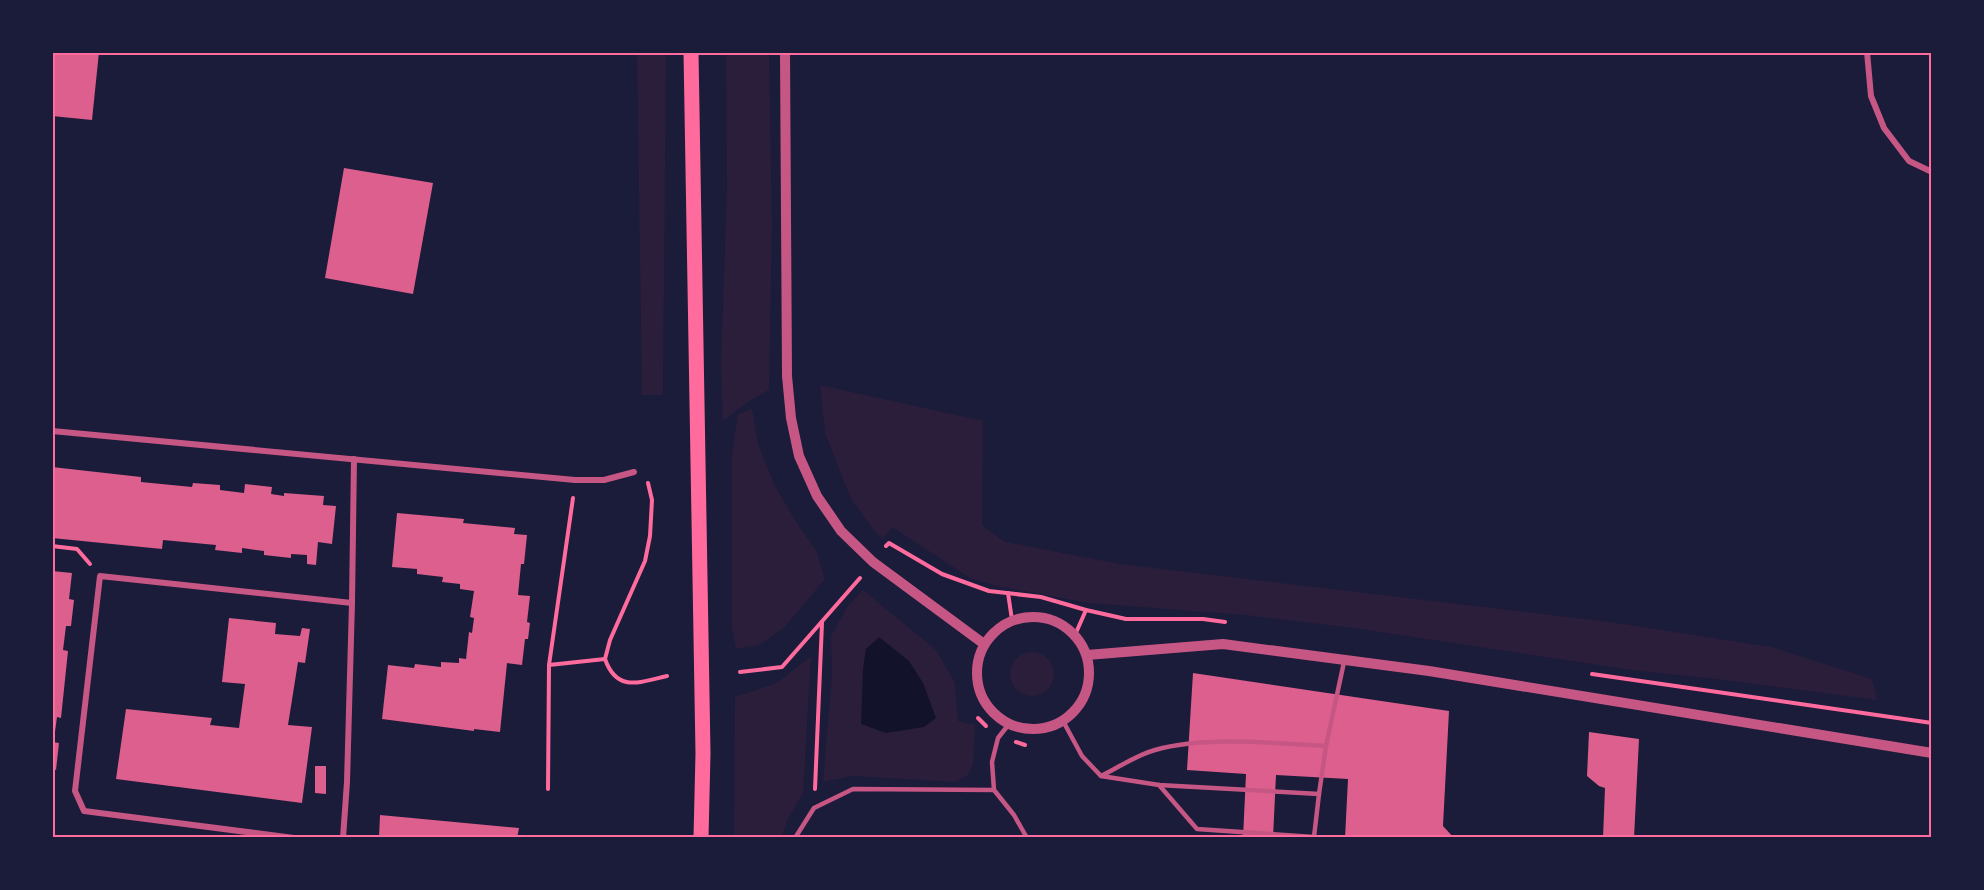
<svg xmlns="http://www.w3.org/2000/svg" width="1984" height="890" font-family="'Space Grotesk',sans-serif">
  <rect width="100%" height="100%" fill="#1b1b3a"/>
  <g fill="#2a1e3b">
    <polygon points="637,53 666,53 663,395 642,395"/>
    <polygon points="726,53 769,53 772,228 769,390 749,401 723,421 721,363 727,186"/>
    <polygon points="820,385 983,421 982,525 1005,542 1120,564 1610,622 1771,647 1872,679 1877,700 1717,679 1638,671 1361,629 1245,615 1089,603 997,586 970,578 892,527 883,538 876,533 851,499 825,433"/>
    <polygon points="752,409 758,444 774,484 798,525 816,550 825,579 784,628 759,645 736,649 732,628 732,454 738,414"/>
    <polygon points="863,590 936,650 955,683 958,721 975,725 973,764 968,775 956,782 852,776 823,782 832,677 831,636 848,606"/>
    <circle cx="1032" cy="674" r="22"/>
    <polygon points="811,656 803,794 787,820 782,837 734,837 735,697 777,683"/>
  </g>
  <polygon fill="#12122b" points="879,637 909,661 923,683 936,718 924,727 886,733 861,724 863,669 866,649"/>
  <g fill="#dd5f8e">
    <polygon points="52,52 99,52 92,120 52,116"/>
    <polygon points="344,168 433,183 413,294 325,278"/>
    <polygon points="52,467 141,477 141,482 192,487 193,483 220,485 220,490 244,493 245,484 272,487 271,494 284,496 284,493 324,496 323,505 336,506 332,544 318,542 316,565 307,564 307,555 291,554 291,558 264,555 264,551 242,548 242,553 215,550 216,545 163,540 162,549 52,538"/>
    <polygon points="397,513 464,519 463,523 515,528 514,534 527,535 524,564 521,564 518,595 530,596 527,622 530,623 528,639 525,639 522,665 507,663 500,732 474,729 474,731 382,719 388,665 414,668 415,664 441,667 441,662 459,663 459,658 466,659 469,632 472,633 474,618 470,617 474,591 460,589 460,584 442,582 443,577 417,574 417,569 392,567"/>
    <polygon points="52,571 72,573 69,599 74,600 71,626 66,626 63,650 68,651 61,718 57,717 54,739"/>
    <polygon points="229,618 276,623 275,634 300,636 302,628 310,629 305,663 298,662 288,725 312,727 302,803 116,779 126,709 212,718 210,725 239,728 245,684 222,682"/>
    <polygon points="1193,673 1449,711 1443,826 1454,838 1345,838 1348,779 1276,775 1273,838 1243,838 1246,774 1187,770"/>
    <polygon points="1589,732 1639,739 1634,838 1603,838 1605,788 1599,786 1587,776"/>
    <polygon points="52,742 59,743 56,770 52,769"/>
    <polygon points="315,766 326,766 326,794 315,793"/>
    <polygon points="380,815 519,828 517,838 379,838"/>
  </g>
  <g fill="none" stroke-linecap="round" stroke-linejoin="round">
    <g stroke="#ff6b9d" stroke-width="4">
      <path d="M648,483L652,500L650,536L645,561L610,640L605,659C617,693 640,682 667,676"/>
      <polyline points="52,546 77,549 90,564"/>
      <polyline points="886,546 889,543 942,574 989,591 1041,597 1086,610 1126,619 1203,619 1225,622"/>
      <polyline points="1008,593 1012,620"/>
      <polyline points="1075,635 1086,610"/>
      <polyline points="549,665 605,659"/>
      <polyline points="740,672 782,667 860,578"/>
      <polyline points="1592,674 1932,723"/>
      <polyline points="978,718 986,726"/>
      <polyline points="1016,742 1025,745"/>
      <polyline points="548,789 549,665 573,498"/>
      <polyline points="815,789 822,623"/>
    </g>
    <g stroke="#c65784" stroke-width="4.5">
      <polyline points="1063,721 1082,756 1101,776 1159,785 1319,794 1326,746"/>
      <polyline points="1009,724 998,738 992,762 994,790 1014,815 1027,838"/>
      <path d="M1101,776C1118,768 1136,755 1155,750C1204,736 1275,743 1326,746L1344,662"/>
      <polyline points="1159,785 1197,829 1314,837 1319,794"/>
      <polyline points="795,838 814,808 853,789 994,790"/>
    </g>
    <g stroke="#c65784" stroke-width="6">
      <polyline points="1867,52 1871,96 1884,128 1909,161 1932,172"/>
      <polyline points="52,431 575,480 604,480 634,472"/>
      <polyline points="294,838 84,811 75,791 100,576 352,603"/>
      <polyline points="343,838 347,782 352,603 354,459"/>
    </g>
    <g stroke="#c65784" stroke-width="10">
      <polyline points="785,52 787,376 791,418 799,456 817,496 841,531 873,562 984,644"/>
      <circle cx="1033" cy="673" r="56"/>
      <polyline points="1087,655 1223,644 1429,671 1932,753"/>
    </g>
    <polyline stroke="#ff6b9d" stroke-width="15" points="691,52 703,753 701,838"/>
  </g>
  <rect width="1984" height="890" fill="none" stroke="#1b1b3a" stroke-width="108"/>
  <rect x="54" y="54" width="1876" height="782" fill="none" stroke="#ff6b9d" stroke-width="2"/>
</svg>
